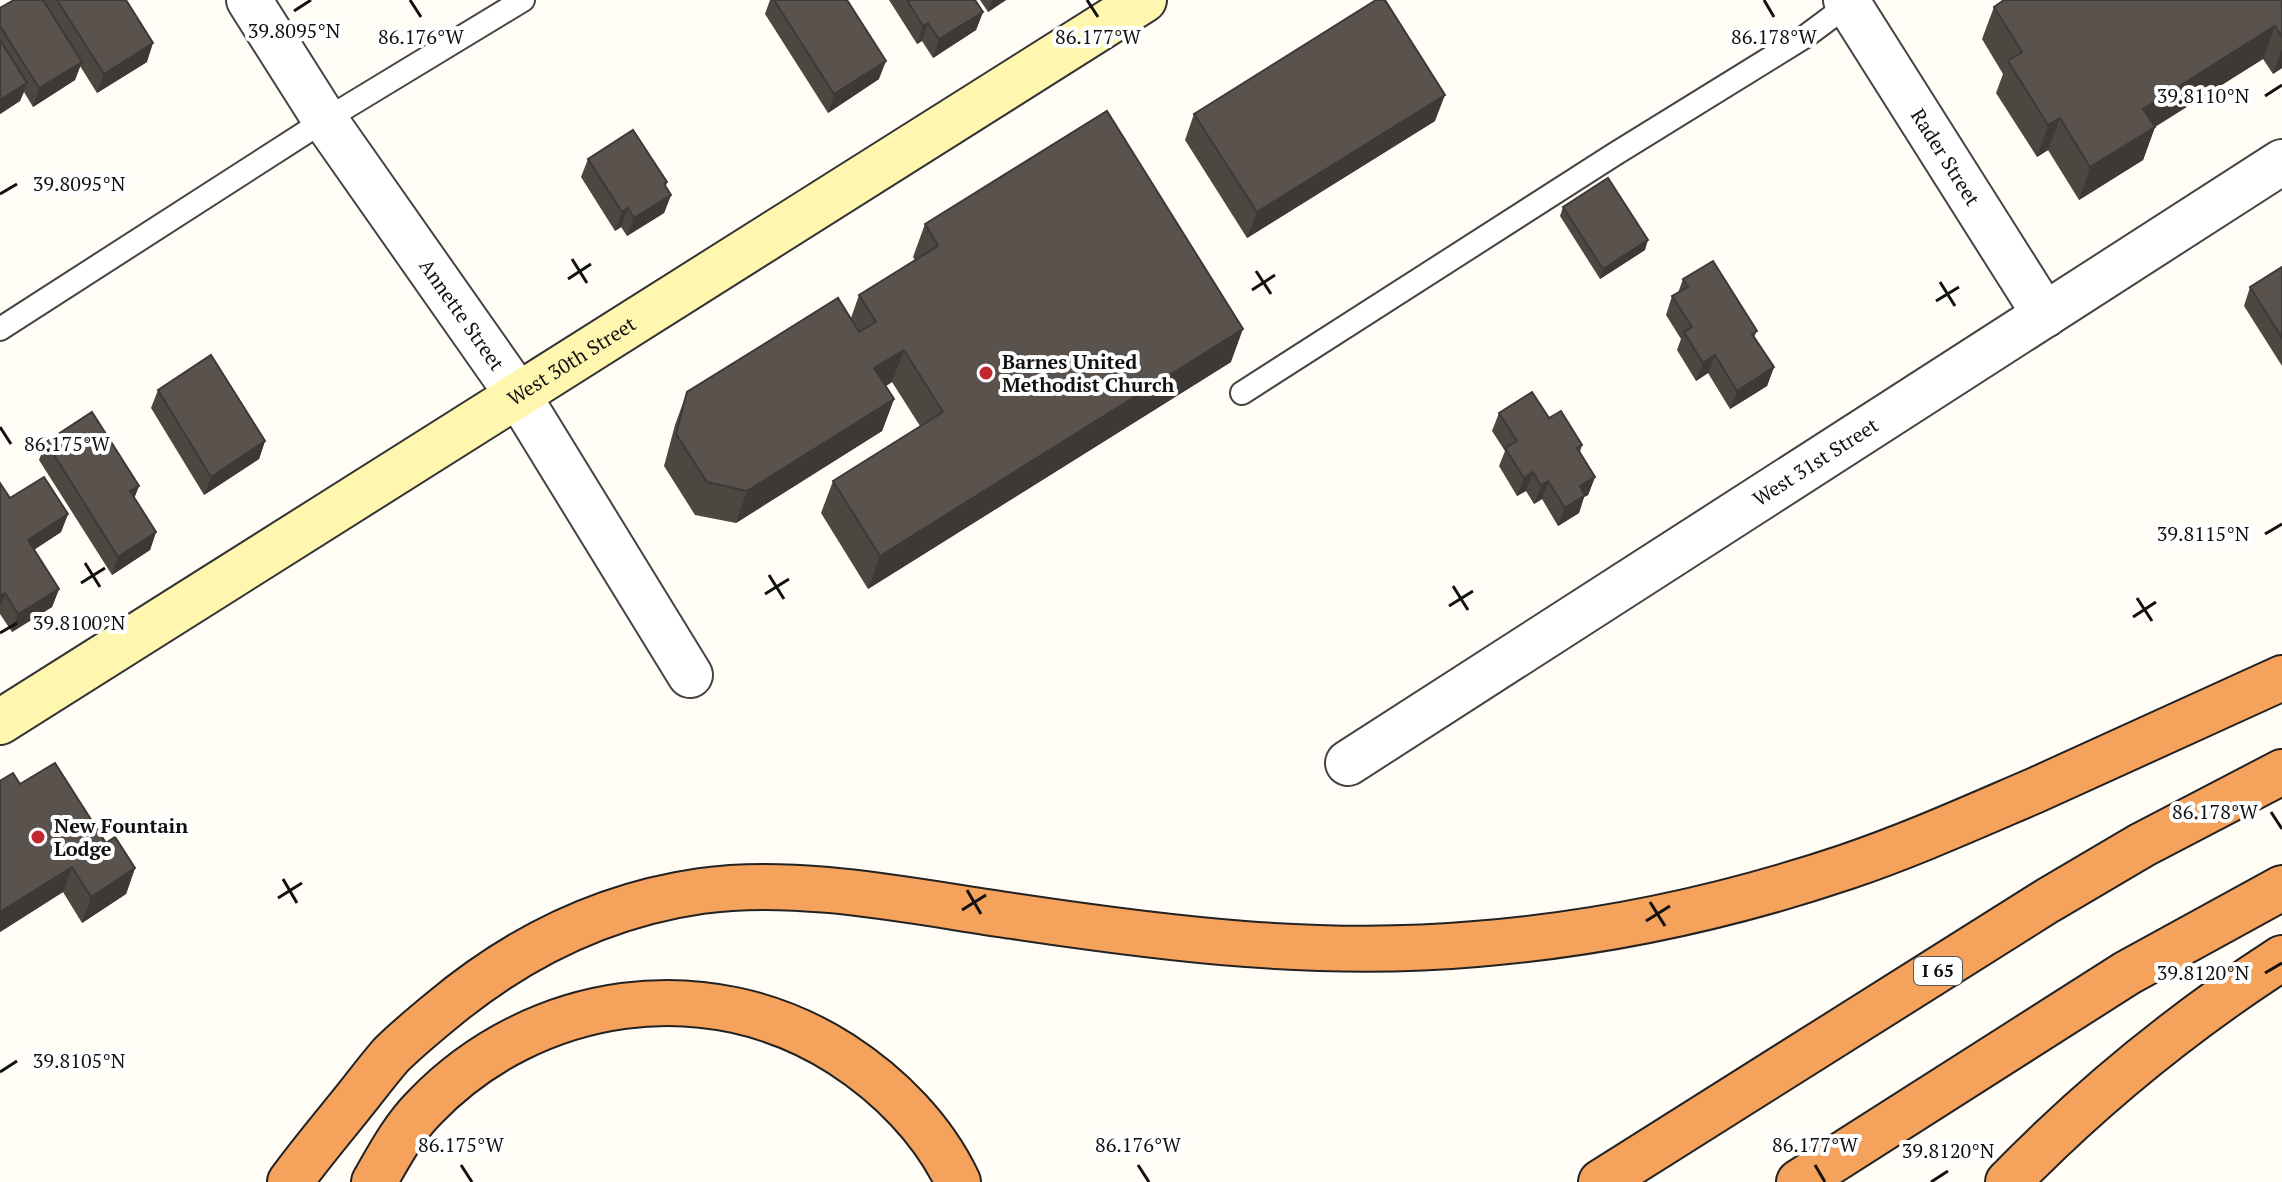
<svg xmlns="http://www.w3.org/2000/svg" width="2282" height="1182" font-family="'PT Serif',serif">
  <rect width="100%" height="100%" fill="#fffdf5"/>
  <g fill="none" stroke-linecap="round" stroke-linejoin="round">
    <g stroke="#444" stroke-width="26">
      <g id="service">
        <polyline points="0,329 325,120 523,0"/>
        <polyline points="1242,393 1615,154 1806,36 1853,1"/>
      </g>
    </g>
    <g stroke="#444" stroke-width="48">
      <g id="minor">
        <path id="s1" d="M249,0L325,120L518,395L690,675"/>
        <path id="s2" d="M1846,0L2045,315"/>
        <path id="s3" d="M1348,763L2282,162"/>
      </g>
    </g>
    <g stroke="#333" stroke-width="48">
      <g id="secondary">
        <path id="s4" d="M0,722L1144,0"/>
      </g>
    </g>
    <g stroke="#222" stroke-width="48">
      <g id="motorway">
        <path d="M290,1182C309,1156 330,1131 350,1106C364,1089 377,1071 391,1055C406,1040 423,1026 440,1012C515,949 603,905 701,891C799,877 915,902 1013,916C1167,939 1320,958 1476,944C1601,934 1727,907 1846,867C1911,845 1973,817 2036,790C2118,753 2200,716 2282,678"/>
        <path d="M374,1182C389,1156 403,1129 425,1107C534,994 707,968 841,1054C889,1085 933,1129 958,1182"/>
        <polyline points="1601,1182 2047,901 2142,845 2282,772"/>
        <polyline points="1799,1182 2127,973 2282,888"/>
        <path d="M2008,1182C2090,1098 2183,1022 2282,958"/>
      </g>
    </g>
    <use href="#service" stroke="#fff" stroke-width="22"/>
    <use href="#minor" stroke="#fff" stroke-width="44"/>
    <use href="#secondary" stroke="#fff6b0" stroke-width="44"/>
    <use href="#motorway" stroke="#f5a25d" stroke-width="44"/>
  </g>
  <g fill="#4d4742">
    <polygon points="14,0 126,0 147,62 97,93 80,66 75,80 33,107 24,92 20,101 0,114 0,8"/>
    <polygon points="770,0 847,0 879,79 828,113 765,14"/>
    <polygon points="889,0 975,0 983,12 976,30 933,58 922,41 917,44"/>
    <polygon points="980,0 1006,0 988,12"/>
    <polygon points="2282,0 2282,68 2273,74 2263,59 2155,127 2143,160 2079,200 2048,150 2037,157 1996,93 2003,74 1982,39 1994,7"/>
    <polygon points="1194,114 1435,121 1247,238 1185,140"/>
    <polygon points="588,159 667,182 666,186 671,195 664,213 627,236 621,227 615,231 581,177"/>
    <polygon points="1563,207 1645,250 1600,279 1560,216"/>
    <polygon points="925,224 1231,362 868,589 821,513 833,481 920,426 892,382 886,386 894,399 882,431 736,523 695,515 664,466 675,425 687,392 851,318 859,295 915,260 913,257"/>
    <polygon points="2282,267 2282,366 2244,306 2250,287"/>
    <polygon points="1683,279 1757,331 1754,337 1774,367 1767,386 1730,409 1708,373 1696,381 1677,350 1681,339 1666,315 1672,296 1678,293"/>
    <polygon points="158,390 265,441 259,459 204,495 151,408"/>
    <polygon points="1499,413 1549,418 1582,445 1580,452 1595,477 1588,495 1584,497 1579,513 1558,526 1542,499 1534,504 1526,491 1517,496 1499,466 1505,451 1492,431"/>
    <polygon points="46,442 139,486 134,498 156,532 150,550 112,575 39,460"/>
    <polygon points="0,483 10,498 68,514 61,532 34,550 59,589 52,607 12,632 0,614"/>
    <polygon points="0,781 20,784 106,843 135,868 126,894 82,923 63,892 0,932"/>
  </g>
  <g fill="#3f3936">
    <polygon points="992,0 1006,0 988,12"/>
    <polygon points="983,12 976,30 933,58 939,39"/>
    <polygon points="928,23 922,41 917,44 923,26"/>
    <polygon points="2275,26 2263,59 2132,141 2143,109"/>
    <polygon points="153,43 147,62 97,93 104,74"/>
    <polygon points="2282,49 2282,68 2273,74"/>
    <polygon points="886,61 879,79 828,113 834,94"/>
    <polygon points="82,62 75,80 33,107 39,88"/>
    <polygon points="27,83 20,101 0,114 0,100"/>
    <polygon points="1445,95 1435,121 1247,238 1257,212"/>
    <polygon points="2060,118 2048,150 2037,157 2048,125"/>
    <polygon points="2155,127 2143,160 2079,200 2090,167"/>
    <polygon points="671,195 664,213 627,236 634,218"/>
    <polygon points="628,208 621,227 615,231 622,212"/>
    <polygon points="1648,240 1645,250 1600,279 1603,269"/>
    <polygon points="1243,329 1231,362 868,589 880,556"/>
    <polygon points="904,350 892,382 863,400 874,368"/>
    <polygon points="1715,355 1708,373 1696,381 1703,363"/>
    <polygon points="1774,367 1767,386 1730,409 1737,391"/>
    <polygon points="894,399 882,431 736,523 747,491"/>
    <polygon points="265,441 259,459 204,495 211,477"/>
    <polygon points="1533,472 1526,491 1517,496 1524,478"/>
    <polygon points="1595,477 1588,495 1584,497 1579,513 1558,526 1565,508 1580,486"/>
    <polygon points="1548,481 1542,499 1534,504 1541,486"/>
    <polygon points="139,486 132,504 130,491"/>
    <polygon points="68,514 61,532 21,558 28,540"/>
    <polygon points="156,532 150,550 112,575 118,557"/>
    <polygon points="59,589 52,607 12,632 18,614"/>
    <polygon points="5,593 0,607 0,596"/>
    <polygon points="72,867 63,892 0,932 0,912"/>
    <polygon points="135,868 126,894 82,923 91,897"/>
  </g>
  <g fill="#5a524d" stroke="#3f3936" stroke-width="2">
    <polygon points="14,0 43,0 82,62 39,88 0,26 0,8"/>
    <polygon points="57,0 126,0 153,43 104,74"/>
    <polygon points="774,0 847,0 886,61 834,94"/>
    <polygon points="907,0 975,0 983,12 939,39 928,23 923,26"/>
    <polygon points="1376,0 1385,0 1445,95 1257,212 1194,114"/>
    <polygon points="2004,0 2282,0 2282,37 2275,26 2143,109 2155,127 2090,167 2060,118 2048,125 2008,61 2022,52 1994,7"/>
    <polygon points="0,40 27,83 0,100"/>
    <polygon points="1107,111 1243,329 880,556 833,481 943,412 904,350 874,368 894,399 747,491 707,482 676,434 687,392 838,298 859,332 876,322 859,295 938,246 925,224"/>
    <polygon points="633,130 667,182 664,184 671,195 634,218 628,208 622,212 588,159"/>
    <polygon points="1608,178 1648,240 1603,269 1563,207"/>
    <polygon points="1713,261 1757,331 1752,334 1774,367 1737,391 1715,355 1703,363 1684,332 1692,327 1672,296 1688,287 1683,279"/>
    <polygon points="2282,267 2282,338 2250,287"/>
    <polygon points="211,355 265,441 211,477 158,390"/>
    <polygon points="1532,392 1549,418 1561,411 1582,445 1577,448 1595,477 1580,486 1585,495 1565,508 1548,481 1541,486 1533,472 1524,478 1505,448 1517,441 1499,413"/>
    <polygon points="92,412 139,486 130,491 156,532 118,557 46,442"/>
    <polygon points="44,477 68,514 28,540 59,589 18,614 5,593 0,596 0,483 10,498"/>
    <polygon points="55,763 106,843 115,837 135,868 91,897 72,867 0,912 0,781 13,773 20,784"/>
  </g>
  <path fill="none" stroke="#111" stroke-width="3" d="M410,0L421,17M1087,0L1098,17M1764,0L1774,17M294,11L311,0M2265,96L2282,85M0,194L17,184M572,259L587,283M1256,271L1271,294M568,279L591,264M1940,282L1955,306M1252,290L1275,275M1936,301L1959,287M0,427L11,444M2265,534L2282,524M85,563L100,587M769,575L784,599M81,583L105,568M1453,586L1468,610M765,594L789,579M2137,598L2152,621M1449,606L1473,591M2133,617L2156,602M0,633L17,623M2271,812L2282,829M283,879L297,903M967,890L981,914M278,898L302,883M1650,902L1665,926M962,910L986,895M1646,921L1670,906M2265,973L2282,963M0,1072L17,1061M461,1165L472,1182M1138,1165L1149,1182M1815,1165L1825,1182M1931,1182L1948,1171"/>
  <g fill="#c4262e" stroke="#fff" stroke-width="3">
    <circle cx="986" cy="373" r="8"/>
    <circle cx="38" cy="837" r="8"/>
  </g>
  <g text-anchor="middle" stroke-width="8" stroke-linejoin="round" paint-order="stroke">
    <rect fill="#fff" stroke="#585858" stroke-width="2" x="1914" y="957" width="48" height="28" rx="6"/>
    <g font-size="18" font-weight="bold" fill="#111">
      <text x="1938" y="977">I 65</text>
    </g>
    <g font-size="20" fill="#111" stroke="#fff">
      <text dy="7" stroke="none"><textPath href="#s2" startOffset="186">Rader Street</textPath></text>
      <text dy="7" stroke="none"><textPath href="#s1" startOffset="380">Annette Street</textPath></text>
      <text dy="7" stroke="none"><textPath href="#s4" startOffset="676">West 30th Street</textPath></text>
      <text dy="7" stroke="none"><textPath href="#s3" startOffset="556">West 31st Street</textPath></text>
    </g>
    <g font-size="20" font-weight="bold" fill="#111" stroke="#fff" text-anchor="start">
      <text x="1002" y="369">Barnes United<tspan x="1002" dy="23">Methodist Church</tspan></text>
      <text x="54" y="833">New Fountain<tspan x="54" dy="23">Lodge</tspan></text>
    </g>
  </g>
  <g font-size="20" text-anchor="middle" fill="#111" stroke="#fff" stroke-width="8" stroke-linejoin="round" paint-order="stroke">
    <text x="294" y="38">39.8095°N</text>
    <text x="421" y="44">86.176°W</text>
    <text x="1098" y="44">86.177°W</text>
    <text x="1774" y="44">86.178°W</text>
    <text x="2203" y="103">39.8110°N</text>
    <text x="79" y="191">39.8095°N</text>
    <text x="67" y="451">86.175°W</text>
    <text x="2203" y="541">39.8115°N</text>
    <text x="79" y="630">39.8100°N</text>
    <text x="2215" y="819">86.178°W</text>
    <text x="2203" y="980">39.8120°N</text>
    <text x="79" y="1068">39.8105°N</text>
    <text x="461" y="1152">86.175°W</text>
    <text x="1138" y="1152">86.176°W</text>
    <text x="1815" y="1152">86.177°W</text>
    <text x="1948" y="1158">39.8120°N</text>
  </g>
</svg>
